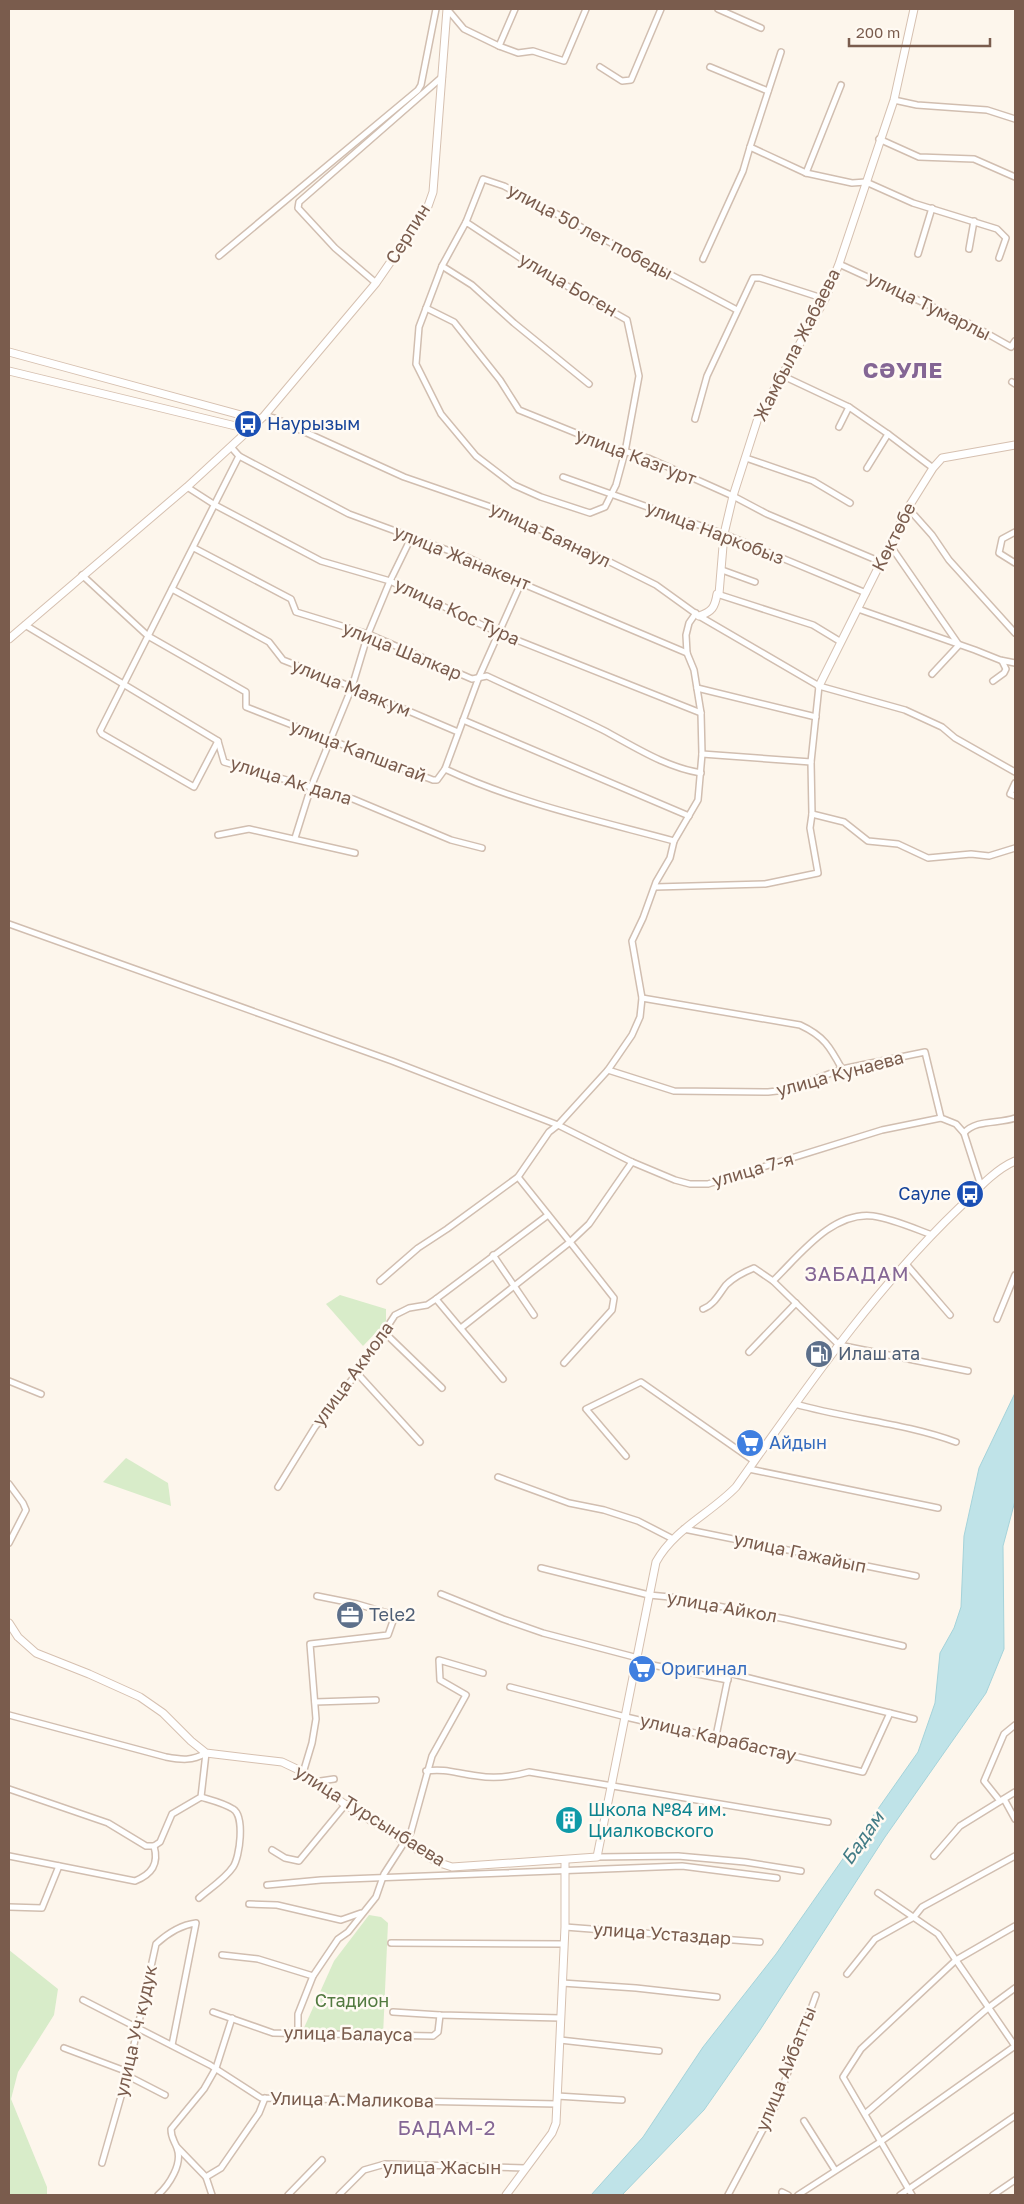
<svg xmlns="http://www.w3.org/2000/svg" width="1024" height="2204" font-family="'Golos Text',sans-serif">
  <rect width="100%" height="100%" fill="#fdf6ec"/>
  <g fill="#d8ecc9">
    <polygon points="340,1295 386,1309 386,1322 363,1346 326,1304"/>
    <polygon points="126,1458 168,1483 171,1506 103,1482"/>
    <polygon points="369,1915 381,1917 388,1923 383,2036 303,2030 334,1961"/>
    <polygon points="9,1950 58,1989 54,2015 18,2072 11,2099 47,2187 47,2195 9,2195"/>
  </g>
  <polygon fill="#bfe3e8" stroke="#a5d3da" points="1015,1393 1015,1501 1003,1546 1004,1649 986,1693 885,1837 760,2030 704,2110 622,2195 591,2195 643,2137 703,2047 776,1954 918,1752 935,1703 940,1653 954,1628 961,1607 964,1536 979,1468"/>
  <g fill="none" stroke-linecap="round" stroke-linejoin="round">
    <g stroke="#d1beb0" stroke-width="8">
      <g id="street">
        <polyline points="718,9 761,28"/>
        <polyline points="448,10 464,29 499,46 518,53 533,51 564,61 586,9"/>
        <polyline points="499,46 515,9"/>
        <polyline points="781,52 750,147 806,173 841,85"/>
        <polyline points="600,67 622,81 631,80 661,9"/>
        <polyline points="710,67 768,91"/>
        <polyline points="894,100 917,105 987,110 1015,119"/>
        <polyline points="879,139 919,157 974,159 1015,177"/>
        <polyline points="806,173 852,183 866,182 913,203 997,229 1006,238 999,258"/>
        <polygon points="466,222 537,269 627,320 639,376 625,452 616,485 605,507 590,513 541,497 514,485 476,456 441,414 416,364 419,327 442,266"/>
        <polyline points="466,222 483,179 504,186 737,310"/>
        <polyline points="969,249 974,221"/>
        <polyline points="918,254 932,208"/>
        <polyline points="219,256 418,90 421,85 436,9"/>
        <polyline points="703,259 743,171 750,147"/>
        <polyline points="839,264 972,325 1011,347 1015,341"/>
        <polyline points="442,266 472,285 514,323 589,384"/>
        <polyline points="376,283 335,248 298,208 299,202 442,77"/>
        <polyline points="426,308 454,322 500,380 519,410 613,448 648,458 733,496 767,514 881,562"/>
        <polyline points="781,375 849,407"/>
        <polyline points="1012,382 1015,384"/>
        <polyline points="264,416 274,418 404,477 491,507 610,562 656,585 699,616 819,686 905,710 942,727 955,738 1015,772"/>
        <polyline points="695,419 707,376 753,278 760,278 825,299"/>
        <polyline points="839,427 849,407 888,434"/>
        <polyline points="239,456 349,514 469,558 521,583 687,653"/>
        <polyline points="746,458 813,481 850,503"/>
        <polyline points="867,468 888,434 933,468"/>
        <polyline points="563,477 724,534 866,593"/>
        <polyline points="187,487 215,505 321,561 390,581 499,633 701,713"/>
        <polyline points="908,508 932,535 949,560 1015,633"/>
        <polyline points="1015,532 1002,539 999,553 1015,563"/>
        <polyline points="890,545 959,645 932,674"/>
        <path d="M194,548L291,599L296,612L368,634L472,679L487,676C525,694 565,711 603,730C635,747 665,767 701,773"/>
        <polyline points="722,570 755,582"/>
        <path d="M82,575L148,636L246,692V707L433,780H437L445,769C518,803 596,820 674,841"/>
        <polyline points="172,589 269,642 283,660 352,687 458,732"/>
        <polyline points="717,594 813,625 841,642"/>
        <polyline points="858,609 975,650 1000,660 1015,663"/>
        <path d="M696,613L689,623L686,635L687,653L694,670L701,713L702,754L698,800L674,841L670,858L656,882L643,918L632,941L642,998L640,1017L632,1035L608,1070L674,1091L768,1092L786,1090L842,1069L925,1052L941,1118L956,1124L964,1133C976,1119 999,1124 1015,1118"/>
        <polyline points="25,625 218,741 224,762 353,799 451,840 482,848"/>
        <polyline points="993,681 1004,673 1006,669 1002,661"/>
        <polyline points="697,688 816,717"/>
        <polyline points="463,720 689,816"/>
        <polyline points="218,741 194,787 102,734 100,731 239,456 231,447"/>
        <polyline points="702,754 811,762 819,686"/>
        <polyline points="445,769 479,677 521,583"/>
        <polyline points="1015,783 1010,794 1015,796"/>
        <polyline points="812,814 844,822 868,841 898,844 928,858 971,854 989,856 1015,848"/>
        <polyline points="218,835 249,829 355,853"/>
        <polyline points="295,838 311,787 352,687 368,634 390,581 412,536"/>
        <polyline points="655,887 765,884 818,873 810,828 812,814 811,762"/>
        <polyline points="9,924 392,1061 558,1125 549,1132 518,1177 447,1229 418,1248 380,1281"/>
        <path d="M642,998L800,1025C824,1036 830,1047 842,1069"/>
        <polyline points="608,1070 558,1125 632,1162 675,1180 690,1184 708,1184 882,1130 941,1118"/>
        <polyline points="964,1133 981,1186"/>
        <polyline points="493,1255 534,1315"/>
        <polyline points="906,1264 950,1315"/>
        <polyline points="773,1281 839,1345 968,1371"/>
        <polyline points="436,1299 503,1379"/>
        <path d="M703,1309C714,1305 719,1294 726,1285C734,1277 744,1272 754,1268L773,1281C799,1256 832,1211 873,1216C893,1219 913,1228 932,1235"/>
        <polyline points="997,1319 1015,1275"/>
        <polyline points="461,1328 570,1242 518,1177"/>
        <polyline points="385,1333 442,1388"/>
        <polyline points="749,1352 796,1303"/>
        <polyline points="564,1363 612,1310 614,1298 570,1242 589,1224 632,1162"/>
        <polyline points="357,1373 420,1442"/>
        <polyline points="9,1381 41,1394"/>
        <path d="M795,1404C848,1419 904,1423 956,1442"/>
        <polyline points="626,1456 586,1409 641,1382 754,1461"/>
        <polyline points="749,1469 938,1508"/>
        <polyline points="498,1477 569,1503 604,1510 638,1521 673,1539"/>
        <polyline points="9,1484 23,1503 26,1510 9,1543"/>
        <polyline points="278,1487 315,1427 357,1373 395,1315 409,1308 427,1305 436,1299 548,1215"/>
        <polyline points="684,1529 916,1576"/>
        <polyline points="541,1568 649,1595 670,1597 786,1619 903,1646"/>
        <polyline points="441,1594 503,1619 543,1633 638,1658"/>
        <polyline points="637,1662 728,1680"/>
        <polyline points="510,1687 626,1717 863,1772 890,1713"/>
        <polyline points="315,1702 376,1700"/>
        <path d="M9,1715L166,1757C182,1760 192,1761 206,1753"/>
        <polyline points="716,1736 729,1673 914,1719"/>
        <path d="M426,1771C446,1768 458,1774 478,1776C496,1779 511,1777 529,1772L828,1822"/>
        <polyline points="303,1773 312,1743 316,1719 310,1644 388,1635 393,1621 391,1614 357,1604 317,1596"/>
        <polyline points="314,1782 334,1779"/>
        <polyline points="9,1789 108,1823 146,1846 154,1846 160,1842 172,1814 201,1797 206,1753"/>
        <polyline points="1004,1799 1015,1819"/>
        <polyline points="1000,1801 984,1781 1004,1734 1015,1725"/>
        <polyline points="272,1850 285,1858 299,1861 346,1804"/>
        <path d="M9,1856L135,1881C152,1874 159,1864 154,1846"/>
        <polyline points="934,1856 960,1826 1015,1792"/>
        <polyline points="597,1857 678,1856 745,1862 801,1871"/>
        <polyline points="267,1885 321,1880 682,1866 777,1878"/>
        <polyline points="878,1893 938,1934 1015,2046"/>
        <path d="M199,1898C209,1889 225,1879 233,1867C240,1857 245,1816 233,1809C224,1803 211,1800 201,1797"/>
        <polyline points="249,1904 277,1905 341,1920 361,1913"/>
        <polyline points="9,1907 42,1908 59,1866"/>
        <polyline points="565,1927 760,1942"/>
        <polyline points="391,1943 564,1944"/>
        <polyline points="222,1955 258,1959 313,1976"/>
        <polyline points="847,1974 875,1939 914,1917 922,1907 1015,1856"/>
        <polyline points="562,1983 636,1988 717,1997"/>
        <polyline points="83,2000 210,2065 261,2098 557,2104"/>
        <polyline points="213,2012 273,2033 433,2036 438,2032 440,2015"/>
        <polyline points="393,2012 440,2015 561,2018"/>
        <polyline points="298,2033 298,2014 313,1976 338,1939 348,1932 376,1897 384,1874 411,1832 432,1756 466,1695 440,1680 439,1660 483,1673"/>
        <polyline points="560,2040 659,2051"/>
        <polyline points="64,2048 128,2072 130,2077 165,2095"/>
        <polyline points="557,2096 622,2100"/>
        <polyline points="866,2113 988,2008 1015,1988"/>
        <polyline points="804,2121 835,2170"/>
        <polyline points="177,2147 206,2177"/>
        <path d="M102,2163L128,2072L156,1944C168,1933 180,1925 196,1923L172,2045"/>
        <polyline points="782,2192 788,2195"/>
        <path d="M158,2195C169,2185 183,2164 177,2148C174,2140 171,2138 171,2129L204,2089L216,2068L232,2018"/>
        <polyline points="212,2195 206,2177 221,2168 259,2113 265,2098"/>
        <polyline points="288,2195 322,2160"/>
        <polyline points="339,2195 364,2170 385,2164 525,2168"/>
        <polyline points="728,2195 776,2105 816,1995"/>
        <polyline points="798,2195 880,2142 1015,2046"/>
        <polyline points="900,2195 1015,2116"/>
        <polyline points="912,2195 843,2077 861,2049 956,1960 1015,1926"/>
        <polyline points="993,2195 1015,2180"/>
      </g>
    </g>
    <g stroke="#d6c0b0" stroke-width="9">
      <g id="secondary">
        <polyline points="9,352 259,420"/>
        <polyline points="9,371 248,429"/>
        <path d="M699,616C712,612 715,607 717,594H719L724,534L733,496L758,418L825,299L839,264L894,100L914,9"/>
        <polyline points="9,639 187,487 264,416 376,283 427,209 433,192 447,9"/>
        <polyline points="819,686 908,508 933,468 942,458 1015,445"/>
        <path d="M9,1623L18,1637L36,1653L89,1674L140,1697L163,1713L191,1741L206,1753L282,1762L301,1771L343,1803L437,1862L452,1867L597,1857L656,1562C674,1529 710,1514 736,1487C805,1390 873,1290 960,1207C976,1191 994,1170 1015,1161"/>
        <polyline points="506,2195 552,2133 556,2123 565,1927 565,1861"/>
      </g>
    </g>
    <use href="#street" stroke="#fff" stroke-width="5"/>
    <use href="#secondary" stroke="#fff" stroke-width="7"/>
  </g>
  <defs>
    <g id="bus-disc" transform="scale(1.4375)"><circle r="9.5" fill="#1a4fb4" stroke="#fffaf3"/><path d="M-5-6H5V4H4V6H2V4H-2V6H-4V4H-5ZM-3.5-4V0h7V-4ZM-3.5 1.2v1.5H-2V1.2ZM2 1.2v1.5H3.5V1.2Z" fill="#fff"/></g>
    <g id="fuel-disc" transform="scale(1.4375)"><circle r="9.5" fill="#5c6f8a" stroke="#fffaf3"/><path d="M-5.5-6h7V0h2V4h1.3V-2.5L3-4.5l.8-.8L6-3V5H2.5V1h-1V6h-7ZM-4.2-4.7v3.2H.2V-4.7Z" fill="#fff"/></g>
    <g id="supermarket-disc" transform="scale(1.4375)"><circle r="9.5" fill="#3f7fe0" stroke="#fffaf3"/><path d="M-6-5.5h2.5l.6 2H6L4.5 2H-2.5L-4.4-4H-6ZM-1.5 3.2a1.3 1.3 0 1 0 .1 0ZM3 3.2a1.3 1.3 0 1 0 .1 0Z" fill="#fff"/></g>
    <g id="office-disc" transform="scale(1.4375)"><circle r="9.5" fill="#5c6f8a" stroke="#fffaf3"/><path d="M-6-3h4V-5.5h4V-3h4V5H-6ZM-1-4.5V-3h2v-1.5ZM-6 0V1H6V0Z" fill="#fff"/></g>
    <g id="building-disc" transform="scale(1.4375)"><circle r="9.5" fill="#0f9aa8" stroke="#fffaf3"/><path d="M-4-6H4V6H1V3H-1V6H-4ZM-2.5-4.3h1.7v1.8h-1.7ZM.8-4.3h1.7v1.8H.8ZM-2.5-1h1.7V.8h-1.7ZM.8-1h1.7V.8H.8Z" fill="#fff"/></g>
  </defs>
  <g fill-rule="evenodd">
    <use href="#bus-disc" x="248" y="424"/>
    <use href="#bus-disc" x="970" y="1194"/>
    <use href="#fuel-disc" x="819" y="1354"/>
    <use href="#supermarket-disc" x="750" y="1443"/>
    <use href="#office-disc" x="350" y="1615"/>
    <use href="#supermarket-disc" x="642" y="1669"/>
    <use href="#building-disc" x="569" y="1820"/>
  </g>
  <g text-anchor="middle" stroke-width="5" stroke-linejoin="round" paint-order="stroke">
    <g font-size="18" fill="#7a5c4d" stroke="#fffaf3">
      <text transform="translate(590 232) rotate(28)" y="6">улица 50 лет победы</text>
      <text transform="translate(408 234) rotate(-58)" y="6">Серпин</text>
      <text transform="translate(568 285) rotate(30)" y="6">улица Боген</text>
      <text transform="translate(929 306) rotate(26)" y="6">улица Тумарлы</text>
      <text transform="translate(797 345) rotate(-63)" y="6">Жамбыла Жабаева</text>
      <text transform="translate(636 457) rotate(21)" y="6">улица Казгурт</text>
      <text transform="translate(715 533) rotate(21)" y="6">улица Наркобыз</text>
      <text transform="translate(550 535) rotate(25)" y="6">улица Баянаул</text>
      <text transform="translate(894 537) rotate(-63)" y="6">Көктөбе</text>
      <text transform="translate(462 558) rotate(22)" y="6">улица Жанакент</text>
      <text transform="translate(457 612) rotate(25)" y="6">улица Кос Тура</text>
      <text transform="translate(402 651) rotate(22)" y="6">улица Шалкар</text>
      <text transform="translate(351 688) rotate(22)" y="6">улица Маякум</text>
      <text transform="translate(358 751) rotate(21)" y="6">улица Капшагай</text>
      <text transform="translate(291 781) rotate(17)" y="6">улица Ак дала</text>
      <text transform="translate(840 1074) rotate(-15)" y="6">улица Кунаева</text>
      <text transform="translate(753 1170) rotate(-16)" y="6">улица 7-я</text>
      <text transform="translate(353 1374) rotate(-54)" y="6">улица Акмола</text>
      <text transform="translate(800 1553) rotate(12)" y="6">улица Гажайып</text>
      <text transform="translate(722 1607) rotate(10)" y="6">улица Айкол</text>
      <text transform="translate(718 1738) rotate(13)" y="6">улица Карабастау</text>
      <text transform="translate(370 1816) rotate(32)" y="6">улица Турсынбаева</text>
      <text transform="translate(662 1934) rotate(4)" y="6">улица Устаздар</text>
      <text transform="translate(136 2031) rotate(-77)" y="6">улица Уч кудук</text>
      <text transform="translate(348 2034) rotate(1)" y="6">улица Балауса</text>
      <text transform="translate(786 2069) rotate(-68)" y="6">улица Айбатты</text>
      <text transform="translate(352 2100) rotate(1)" y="6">Улица А.Маликова</text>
      <text x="442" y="2174">улица Жасын</text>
    </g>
    <g font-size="18" fill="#164399" stroke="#fffaf3" text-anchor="start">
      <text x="267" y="430">Наурызым</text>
      <text x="951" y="1200" text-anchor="end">Сауле</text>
    </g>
    <g font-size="18" fill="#4e5e75" stroke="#fffaf3" text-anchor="start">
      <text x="838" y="1360">Илаш ата</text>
      <text x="369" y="1621">Tele2</text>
    </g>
    <g font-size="18" fill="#366cbe" stroke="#fffaf3" text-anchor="start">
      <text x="769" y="1449">Айдын</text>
      <text x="661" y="1675">Оригинал</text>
    </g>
    <g font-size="18" fill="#0d838f" stroke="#fffaf3" text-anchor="start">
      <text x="588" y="1816">Школа №84 им.<tspan x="588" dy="21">Циалковского</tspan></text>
    </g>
    <g font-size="18" fill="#537a41" stroke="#fffaf3">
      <text x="352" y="2007">Стадион</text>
    </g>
    <g font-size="19" font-style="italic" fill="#437c86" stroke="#fffaf3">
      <text transform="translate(862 1838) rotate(-55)" y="7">Бадам</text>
    </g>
    <g font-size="20" letter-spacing="1" fill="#846695" stroke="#fffaf3">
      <text x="857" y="1281">ЗАБАДАМ</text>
      <text x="447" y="2135">БАДАМ-2</text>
    </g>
    <g font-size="22" font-weight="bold" letter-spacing="1" fill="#846695" stroke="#fffaf3">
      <text x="903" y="378">СӘУЛЕ</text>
    </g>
  </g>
  <rect width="1024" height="2204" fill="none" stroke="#7a5c4d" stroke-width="20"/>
  <path d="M849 38v8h141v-8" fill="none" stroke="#7a5c4d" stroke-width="2.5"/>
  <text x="856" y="38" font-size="15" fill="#7a5c4d" stroke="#fffaf3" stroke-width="4" paint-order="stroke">200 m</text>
</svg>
